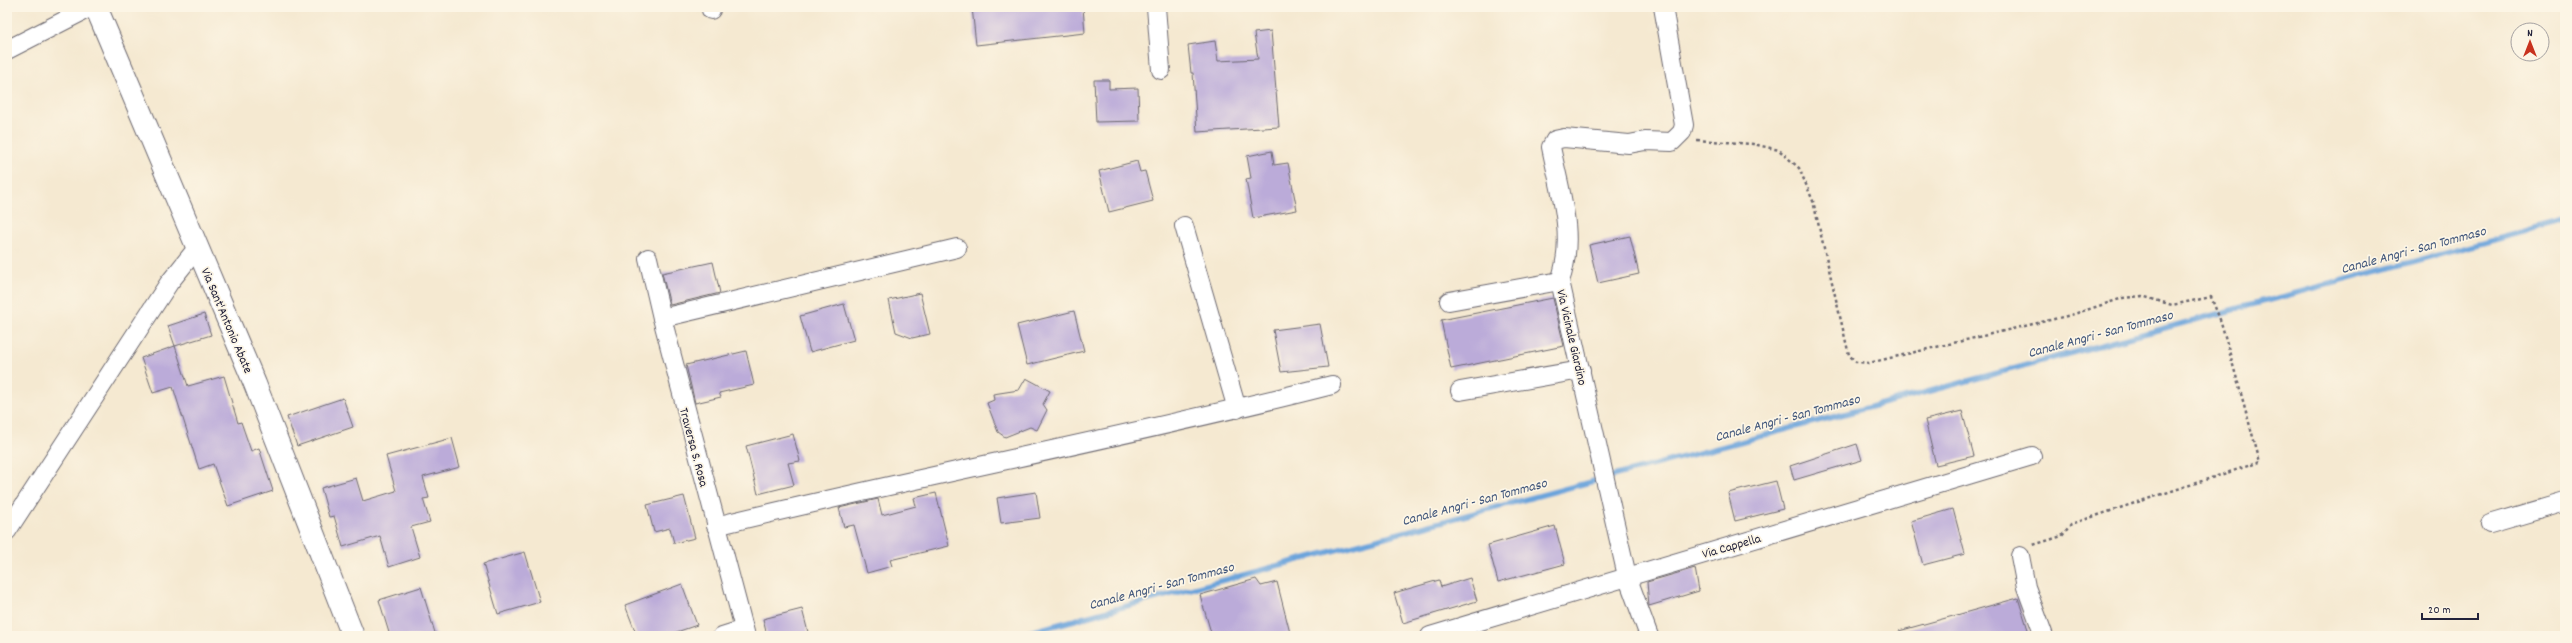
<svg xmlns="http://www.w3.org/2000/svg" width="2572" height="643" font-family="Dekko,sans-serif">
  <rect width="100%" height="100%" fill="#fcf5e5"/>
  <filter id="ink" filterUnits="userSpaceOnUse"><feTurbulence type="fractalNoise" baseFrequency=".025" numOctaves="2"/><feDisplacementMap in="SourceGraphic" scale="8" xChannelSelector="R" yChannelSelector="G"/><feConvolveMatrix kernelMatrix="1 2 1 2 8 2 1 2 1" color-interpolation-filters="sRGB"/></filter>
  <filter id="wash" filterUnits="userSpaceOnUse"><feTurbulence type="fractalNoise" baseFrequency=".012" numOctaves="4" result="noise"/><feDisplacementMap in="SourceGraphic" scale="16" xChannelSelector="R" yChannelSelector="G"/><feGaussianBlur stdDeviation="0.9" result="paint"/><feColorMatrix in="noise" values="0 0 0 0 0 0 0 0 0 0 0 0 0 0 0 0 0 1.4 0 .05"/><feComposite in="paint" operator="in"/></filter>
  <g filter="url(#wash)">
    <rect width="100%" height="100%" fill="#f5e9d1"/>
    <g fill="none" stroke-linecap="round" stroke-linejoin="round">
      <polyline stroke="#6ca4db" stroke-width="5.5" points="1015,636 2565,221"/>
    </g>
    <g id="blocks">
      <g fill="#bbabd9">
        <polygon points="972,7 1083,7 1085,33 976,45"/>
        <polygon points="1271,31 1279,127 1197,132 1193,73 1191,73 1188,45 1215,41 1218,61 1258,59 1254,33"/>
        <polygon points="1094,80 1109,80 1109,89 1138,88 1139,121 1096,122"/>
        <polygon points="1272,151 1274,165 1288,163 1297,210 1253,218 1246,179 1251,178 1247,156"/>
        <polygon points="1137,161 1140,172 1145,171 1153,201 1109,212 1099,171"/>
        <polygon points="1630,236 1639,274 1598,283 1589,245"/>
        <polygon points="713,262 720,293 670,305 662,273"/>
        <polygon points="920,293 930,334 912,338 896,332 889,300"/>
        <polygon points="1553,298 1564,346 1451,369 1441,320"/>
        <polygon points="844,304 854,340 810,352 800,316"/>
        <polygon points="1074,311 1084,351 1027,365 1017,325"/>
        <polygon points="204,314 211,335 175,346 168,326"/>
        <polygon points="1320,324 1328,367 1281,372 1273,330"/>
        <polygon points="175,346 188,386 224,376 238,423 241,422 251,451 259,448 273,491 228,506 213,464 199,469 173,387 153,393 141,358"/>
        <polygon points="746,351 754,385 719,393 721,397 695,403 686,365"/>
        <polygon points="1026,378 1050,391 1043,404 1047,410 1037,430 1030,427 1005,437 998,432 987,403 994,400 993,394 1019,390"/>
        <polygon points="343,398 353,427 297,446 287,417"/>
        <polygon points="1962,411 1974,456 1936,465 1925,420"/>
        <polygon points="793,434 800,461 788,463 794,485 758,494 746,446"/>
        <polygon points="452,438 460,467 423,477 429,498 423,499 430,522 411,527 420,557 389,567 380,536 343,547 334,516 329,517 321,488 356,478 363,501 396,491 386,456"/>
        <polygon points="1857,444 1862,460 1794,480 1790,466"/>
        <polygon points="1776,481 1783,509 1735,521 1728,493"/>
        <polygon points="1036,492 1040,518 1001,523 997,498"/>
        <polygon points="936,493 949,546 890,560 892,566 867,573 854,525 844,527 839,508 878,499 882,515 916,506 914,498"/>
        <polygon points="684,496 695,538 674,543 670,528 654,532 647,505"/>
        <polygon points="1953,509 1965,554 1923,565 1911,521"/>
        <polygon points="1555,526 1565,564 1498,582 1488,545"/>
        <polygon points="525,552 540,602 498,614 483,564"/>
        <polygon points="1695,568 1699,591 1649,606 1647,582"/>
        <polygon points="1470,578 1477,601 1403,623 1394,593 1439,580 1441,587"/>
        <polygon points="1256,579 1261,586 1277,582 1290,633 1280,636 1212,636 1200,595"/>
        <polygon points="682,584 697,625 665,636 637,636 625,605"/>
        <polygon points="421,587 436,636 390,636 379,600"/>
        <polygon points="2018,598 2030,636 1900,636 1899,631"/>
        <polygon points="802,609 809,636 767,636 763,619"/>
      </g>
    </g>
  </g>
  <g filter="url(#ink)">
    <use href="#blocks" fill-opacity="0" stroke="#6c6870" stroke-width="1"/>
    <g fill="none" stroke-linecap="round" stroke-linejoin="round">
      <g stroke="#6c6870" stroke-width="20">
        <g id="minor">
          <polyline points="711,7 711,10"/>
          <polyline points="1156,7 1161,70"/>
          <polyline points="7,50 91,7"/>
          <polyline points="1184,226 1237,409"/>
          <polyline points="648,258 662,318 746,636"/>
          <polyline points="1449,301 1560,281"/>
          <polyline points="662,318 957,248"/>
          <polyline points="1460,391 1581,370"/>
          <polyline points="2490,524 2565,502"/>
          <path d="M716,526C920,476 1128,437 1332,385"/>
          <polyline points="7,531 169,283 197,248"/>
          <polyline points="2020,556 2026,587 2044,636"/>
          <polyline points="722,636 744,629"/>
          <polyline points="1430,636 2032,456"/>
          <path d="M1649,636L1627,576L1560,281C1576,236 1560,192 1551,147L1555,140L1564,138L1629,144L1645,141L1672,142L1682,132L1684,125L1663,7"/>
        </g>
      </g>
      <g stroke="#6c6870" stroke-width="24">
        <polyline id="tertiary" points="96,7 255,384 353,636"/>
      </g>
      <polyline stroke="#6c6870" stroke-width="2.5" stroke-dasharray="3 3" stroke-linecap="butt" points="1697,140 1753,144 1779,150 1799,168 1813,201 1849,355 1856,362 1869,363 2071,315 2123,298 2142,296 2172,305 2211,297 2221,322 2260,462 2071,524 2062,536 2033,545"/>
      <use href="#minor" stroke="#fff" stroke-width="18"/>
      <use href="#tertiary" stroke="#fff" stroke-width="22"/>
    </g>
  </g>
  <g text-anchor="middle" stroke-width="3.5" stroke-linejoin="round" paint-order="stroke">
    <g font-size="13" fill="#22223b" stroke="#fcf5e5">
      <text transform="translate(228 320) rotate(67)" y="5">Via Sant'Antonio Abate</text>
      <text transform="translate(1573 337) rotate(77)" y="5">Via Vicinale Giardino</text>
      <text transform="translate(695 447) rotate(75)" y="5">Traversa S. Rosa</text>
      <text transform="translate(1731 545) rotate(-16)" y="5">Via Cappella</text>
    </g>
    <g font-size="14" font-style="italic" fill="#40567b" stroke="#fcf5e5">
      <text transform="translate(2413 249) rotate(-15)" y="5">Canale Angri - San Tommaso</text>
      <text transform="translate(2100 333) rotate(-15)" y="5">Canale Angri - San Tommaso</text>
      <text transform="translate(1787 417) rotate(-15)" y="5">Canale Angri - San Tommaso</text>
      <text transform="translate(1474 501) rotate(-15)" y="5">Canale Angri - San Tommaso</text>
      <text transform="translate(1161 585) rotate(-15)" y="5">Canale Angri - San Tommaso</text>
    </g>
  </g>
  <rect width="2572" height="643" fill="none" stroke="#fcf5e5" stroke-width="24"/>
  <g transform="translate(2530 42)"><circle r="19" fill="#fcf5e5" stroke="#a5a1a1"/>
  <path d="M0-3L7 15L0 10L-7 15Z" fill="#c8321e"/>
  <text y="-6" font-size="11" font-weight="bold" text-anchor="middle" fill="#22223b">N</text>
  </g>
  <path d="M2422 613v6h56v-6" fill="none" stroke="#22223b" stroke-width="2"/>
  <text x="2428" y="613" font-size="12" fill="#22223b" stroke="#fcf5e5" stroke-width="3" paint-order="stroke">20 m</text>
</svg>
